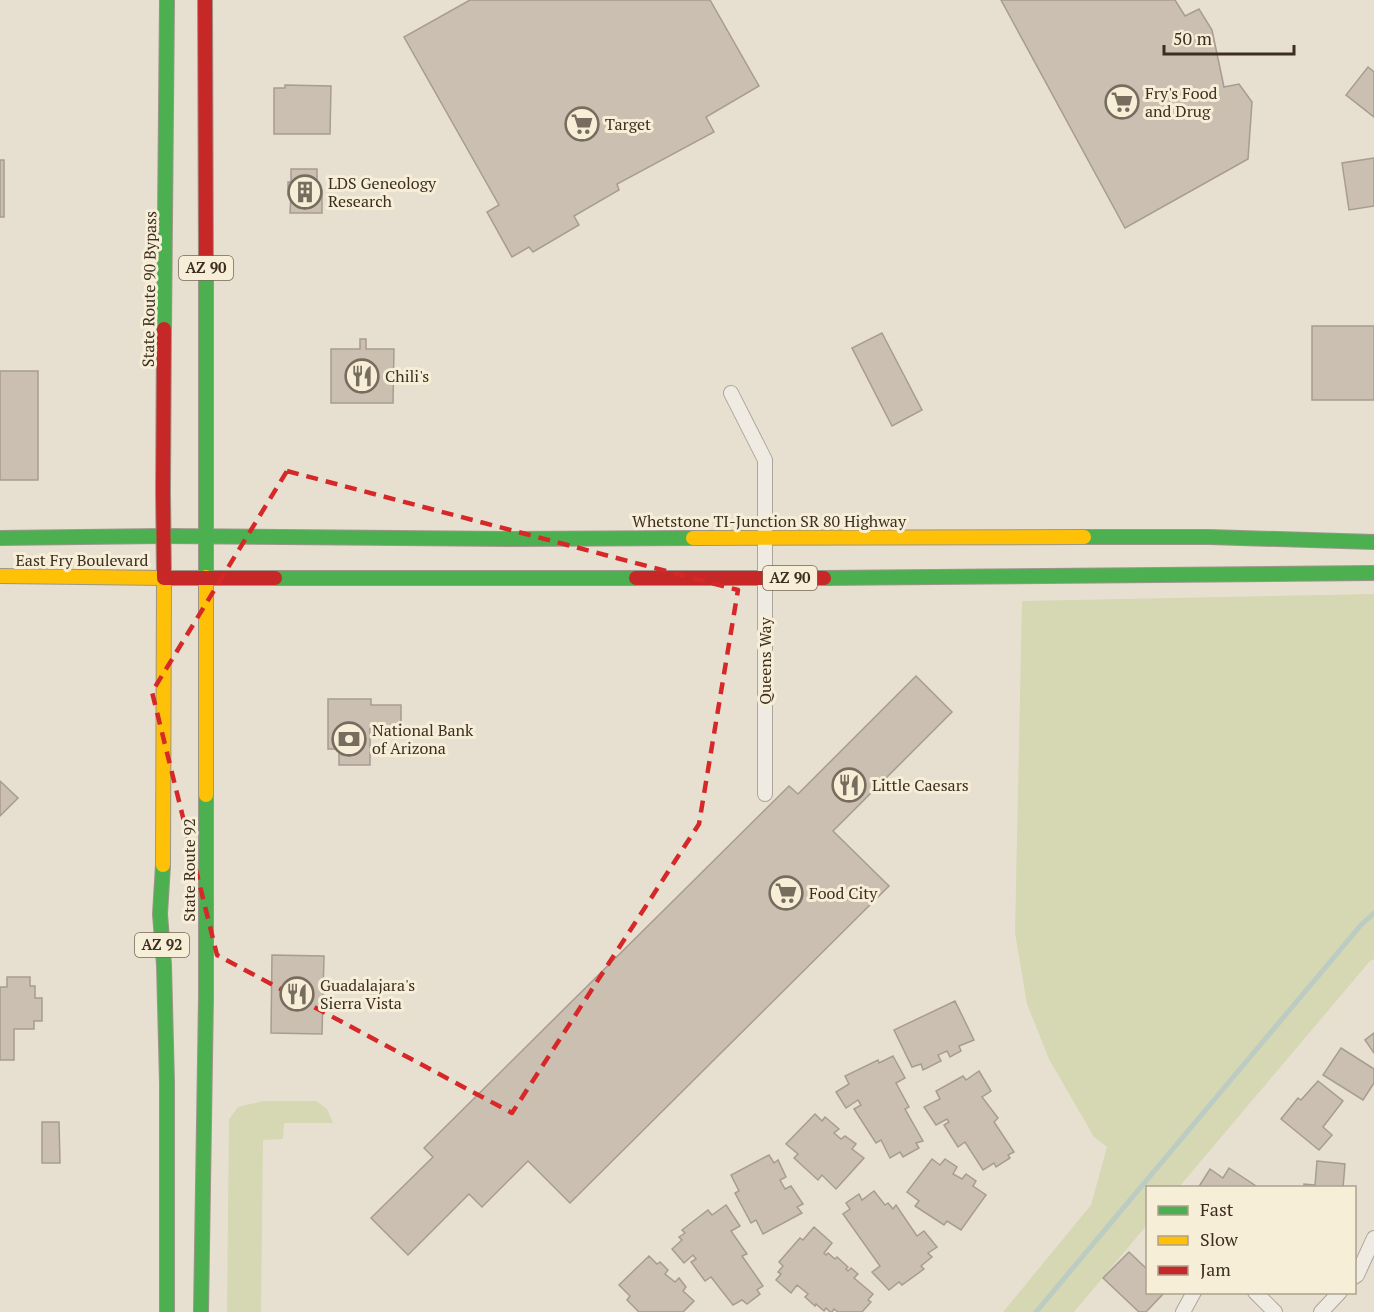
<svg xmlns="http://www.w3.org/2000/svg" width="1374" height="1312" font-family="'PT Serif',serif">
  <rect width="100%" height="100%" fill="#e7e0d1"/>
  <g fill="#d6d7b3">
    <polygon points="1374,594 1374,959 1370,961 1179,1187 1148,1188 1147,1225 1074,1312 1003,1312 1091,1205 1107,1147 1094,1137 1049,1059 1027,1004 1015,933 1022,601"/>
    <polygon points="264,1101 316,1101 327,1109 333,1123 284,1123 283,1139 263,1140 261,1312 227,1312 229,1119 238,1107"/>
  </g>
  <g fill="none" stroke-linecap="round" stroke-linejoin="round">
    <polyline stroke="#bcccc2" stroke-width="5" points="1036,1312 1361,925 1374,913"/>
  </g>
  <g fill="#cbbfb2" stroke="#a89c90" stroke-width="1.5">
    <polygon points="470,0 710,0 759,86 706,117 714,132 617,184 619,190 574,216 579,225 533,252 529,247 512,257 487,212 499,205 404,37"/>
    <polygon points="1001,0 1175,0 1185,16 1199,9 1212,30 1224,87 1239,84 1252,102 1248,159 1125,228"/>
    <polygon points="1368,67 1374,72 1374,117 1346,95"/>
    <polygon points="285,85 331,86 330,134 274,134 274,88 285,88"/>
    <polygon points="1374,158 1374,206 1349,210 1342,163"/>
    <rect x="0" y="160" width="4" height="57"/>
    <polygon points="291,169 317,169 317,190 322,190 322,213 290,213 291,195 288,195 288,182 291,182"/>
    <rect x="1312" y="326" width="62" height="74"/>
    <polygon points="882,333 922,410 892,426 852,348"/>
    <polygon points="360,339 366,339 366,349 394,349 393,403 331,403 331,349 360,349"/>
    <rect x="0" y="371" width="38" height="109"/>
    <polygon points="916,676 952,712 833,831 889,886 570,1203 528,1161 482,1207 469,1194 408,1255 371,1218 433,1157 424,1148 789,786 798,794"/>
    <polygon points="328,699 371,699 371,705 401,705 401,729 370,729 370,765 339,765 339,749 328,749"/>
    <polygon points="0,781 18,798 0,816"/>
    <polygon points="272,955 324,956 322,1034 271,1033"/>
    <polygon points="7,977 30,977 30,986 35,986 35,998 42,998 42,1021 34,1021 34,1029 14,1029 14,1060 0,1060 0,987 7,987"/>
    <polygon points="955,1001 974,1040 959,1046 961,1051 950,1057 947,1051 938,1055 941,1061 923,1070 921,1064 912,1067 894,1030"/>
    <polygon points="1374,1033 1374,1053 1365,1040"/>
    <polygon points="1341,1048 1374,1069 1374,1083 1363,1100 1323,1075"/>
    <polygon points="893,1056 905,1078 896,1083 909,1107 905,1109 923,1141 916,1143 919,1148 903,1157 900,1152 890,1158 881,1140 876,1143 854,1109 861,1105 858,1100 846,1108 836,1092 849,1084 845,1076 878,1060 879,1063"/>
    <polygon points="979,1071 991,1091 982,1097 998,1118 994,1122 1014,1152 1008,1155 1010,1158 996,1167 994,1163 983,1170 965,1142 958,1147 944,1125 949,1122 947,1119 936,1125 924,1107 940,1099 936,1091 963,1076 966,1080"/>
    <polygon points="1318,1081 1343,1101 1323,1127 1332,1135 1319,1150 1281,1119 1298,1098 1301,1100"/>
    <polygon points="815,1114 822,1121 825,1117 839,1129 834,1133 841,1139 845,1136 856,1144 852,1149 864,1158 836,1189 822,1175 818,1180 794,1158 798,1154 786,1144"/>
    <polygon points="42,1122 59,1122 60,1163 42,1163"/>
    <polygon points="769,1155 774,1163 778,1160 786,1177 780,1180 785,1189 791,1186 803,1204 797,1207 802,1213 763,1234 756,1220 751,1223 735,1193 739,1191 731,1175"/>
    <polygon points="932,1159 940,1165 945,1159 957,1167 953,1174 962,1179 966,1174 976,1181 973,1186 986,1195 961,1230 947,1221 944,1225 915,1206 919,1201 907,1192"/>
    <polygon points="1317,1161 1345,1164 1343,1188 1304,1188 1304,1184 1315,1185"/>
    <polygon points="1229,1168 1259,1188 1198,1188 1210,1169 1223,1178"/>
    <polygon points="874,1191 885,1205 888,1203 893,1209 896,1205 917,1236 924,1231 937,1247 928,1253 932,1257 921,1266 924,1269 902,1285 899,1282 889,1290 872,1272 880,1266 843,1214 850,1209 846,1203 859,1194 862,1200"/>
    <polygon points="726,1205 740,1226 731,1231 747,1254 742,1256 763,1286 757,1290 760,1294 747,1304 742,1300 733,1305 711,1277 705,1281 691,1262 696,1259 693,1255 684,1263 672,1249 682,1240 679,1237 685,1233 682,1230 708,1210 712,1215"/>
    <polygon points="814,1227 832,1243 824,1253 826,1255 828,1253 835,1259 837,1257 848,1267 846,1269 848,1271 851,1268 858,1274 854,1278 873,1294 868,1300 871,1302 862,1312 838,1312 834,1309 832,1312 830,1312 826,1308 824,1311 816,1304 815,1306 805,1297 808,1294 797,1285 791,1293 776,1280 781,1274 778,1272 783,1266 779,1262 800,1238 803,1240"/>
    <polygon points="1129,1252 1148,1270 1148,1292 1165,1292 1146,1312 1139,1312 1103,1278"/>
    <polygon points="649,1256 657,1264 660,1262 668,1270 665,1274 675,1282 679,1278 686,1287 683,1291 694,1301 683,1312 639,1312 627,1300 630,1296 619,1285"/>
  </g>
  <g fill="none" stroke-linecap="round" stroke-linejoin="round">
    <g stroke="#ada599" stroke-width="16">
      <g id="street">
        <polyline points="731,393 765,460 765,794"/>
        <polyline points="1354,1277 1357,1275 1374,1238"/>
        <polyline points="1255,1292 1275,1312"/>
        <polyline points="1183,1312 1194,1292"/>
        <polyline points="1321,1312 1340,1292"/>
      </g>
    </g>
    <g stroke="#9c958a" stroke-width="16">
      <g id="fast">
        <polyline points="164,329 167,0"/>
        <polyline points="163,536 510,539 693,538"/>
        <polyline points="1084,537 1209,537 1374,542"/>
        <polyline points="0,538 163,536"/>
        <polyline points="206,577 206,270"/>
        <polyline points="275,578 636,578"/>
        <polyline points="824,578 1374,573"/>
        <polyline points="163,865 160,914 164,965 167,1083 167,1312"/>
        <polyline points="201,1312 206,997 206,795"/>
      </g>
    </g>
    <g stroke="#9c958a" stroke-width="16">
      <g id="slow">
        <polyline points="693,538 1084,537"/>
        <polyline points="0,576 164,578"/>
        <polyline points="206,577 206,795"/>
        <polyline points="163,865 164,578"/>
      </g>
    </g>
    <g stroke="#9c958a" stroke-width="16">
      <g id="jam">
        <polyline points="205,0 206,270"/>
        <polyline points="164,329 163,491 164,578 275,578"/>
        <polyline points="636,578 824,578"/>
      </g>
    </g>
    <use href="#street" stroke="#efebe3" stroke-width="14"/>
    <use href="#fast" stroke="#4caf50" stroke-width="14"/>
    <use href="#slow" stroke="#ffc107" stroke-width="14"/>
    <use href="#jam" stroke="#c62828" stroke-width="14"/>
  </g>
  <path fill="none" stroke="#d62828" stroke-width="4.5" stroke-dasharray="12 8" stroke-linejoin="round" d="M287,471L738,590L699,824L512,1113L217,955L152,692Z"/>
  <defs>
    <g id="supermarket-ring" transform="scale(1.725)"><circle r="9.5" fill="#f7eed8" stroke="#786c5e" stroke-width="1.5"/><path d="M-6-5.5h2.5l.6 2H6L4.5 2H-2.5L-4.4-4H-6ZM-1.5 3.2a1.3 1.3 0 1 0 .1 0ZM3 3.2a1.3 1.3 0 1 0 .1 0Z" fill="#786c5e"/></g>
    <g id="building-ring" transform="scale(1.725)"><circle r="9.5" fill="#f7eed8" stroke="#786c5e" stroke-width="1.5"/><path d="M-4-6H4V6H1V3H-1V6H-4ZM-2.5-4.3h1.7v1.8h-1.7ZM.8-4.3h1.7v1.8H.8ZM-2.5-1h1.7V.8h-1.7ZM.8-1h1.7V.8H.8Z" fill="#786c5e"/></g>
    <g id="restaurant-ring" transform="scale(1.725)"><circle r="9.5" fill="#f7eed8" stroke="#786c5e" stroke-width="1.5"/><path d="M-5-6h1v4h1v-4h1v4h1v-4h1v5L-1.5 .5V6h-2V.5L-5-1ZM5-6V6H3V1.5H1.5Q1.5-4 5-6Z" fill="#786c5e"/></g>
    <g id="bank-ring" transform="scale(1.725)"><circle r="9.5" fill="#f7eed8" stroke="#786c5e" stroke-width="1.5"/><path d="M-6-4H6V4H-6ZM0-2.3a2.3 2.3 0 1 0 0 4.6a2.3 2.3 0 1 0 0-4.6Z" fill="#786c5e"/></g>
  </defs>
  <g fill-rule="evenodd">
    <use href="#supermarket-ring" x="1122" y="102"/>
    <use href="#supermarket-ring" x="582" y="124"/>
    <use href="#building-ring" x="305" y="192"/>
    <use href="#restaurant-ring" x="362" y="376"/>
    <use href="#bank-ring" x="349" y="739"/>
    <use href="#restaurant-ring" x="849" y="785"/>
    <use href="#supermarket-ring" x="786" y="893"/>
    <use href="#restaurant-ring" x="297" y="994"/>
  </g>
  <g text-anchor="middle" stroke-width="6" stroke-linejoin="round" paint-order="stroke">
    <g fill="#f7eed8" stroke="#756857" stroke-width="1.5">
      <rect x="179" y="256" width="54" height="24" rx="4.5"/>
      <rect x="763" y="566" width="54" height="24" rx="4.5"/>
      <rect x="135" y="933" width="54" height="24" rx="4.5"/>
    </g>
    <g font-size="15" font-weight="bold" fill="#3d2e20">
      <text x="206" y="273">AZ 90</text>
      <text x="790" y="583">AZ 90</text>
      <text x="162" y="950">AZ 92</text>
    </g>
    <g font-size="16" fill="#3d2e20" stroke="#f7eed8" text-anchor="start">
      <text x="1145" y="99">Fry's Food<tspan x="1145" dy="18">and Drug</tspan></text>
      <text x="605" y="130">Target</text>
      <text x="328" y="189">LDS Geneology<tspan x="328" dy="18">Research</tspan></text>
      <text x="385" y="382">Chili's</text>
      <text x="372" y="736">National Bank<tspan x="372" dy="18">of Arizona</tspan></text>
      <text x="872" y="791">Little Caesars</text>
      <text x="809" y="899">Food City</text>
      <text x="320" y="991">Guadalajara's<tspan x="320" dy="18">Sierra Vista</tspan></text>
    </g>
    <g font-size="16" fill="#3d2e20" stroke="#f7eed8">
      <text transform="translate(149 289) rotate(-89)" y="6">State Route 90 Bypass</text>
      <text x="769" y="527">Whetstone TI-Junction SR 80 Highway</text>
      <text x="82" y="566">East Fry Boulevard</text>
      <text transform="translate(765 661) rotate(-90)" y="6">Queens Way</text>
      <text transform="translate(189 870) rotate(-90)" y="6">State Route 92</text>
    </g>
  </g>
  <rect x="1146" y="1186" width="210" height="108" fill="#f7eed8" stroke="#ada18e" stroke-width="1.5"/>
  <rect x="1158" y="1206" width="30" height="9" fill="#4caf50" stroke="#ada18e" stroke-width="1.5"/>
  <text x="1200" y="1216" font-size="18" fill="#3d2e20">Fast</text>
  <rect x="1158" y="1236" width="30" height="9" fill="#ffc107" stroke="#ada18e" stroke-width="1.5"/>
  <text x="1200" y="1246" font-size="18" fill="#3d2e20">Slow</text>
  <rect x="1158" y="1266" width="30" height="9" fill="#c62828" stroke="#ada18e" stroke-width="1.5"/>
  <text x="1200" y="1276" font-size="18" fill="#3d2e20">Jam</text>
  <path d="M1164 45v9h130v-9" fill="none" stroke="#3d2e20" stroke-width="3"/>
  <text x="1173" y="45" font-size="18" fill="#3d2e20" stroke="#f7eed8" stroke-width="4.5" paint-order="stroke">50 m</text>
</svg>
